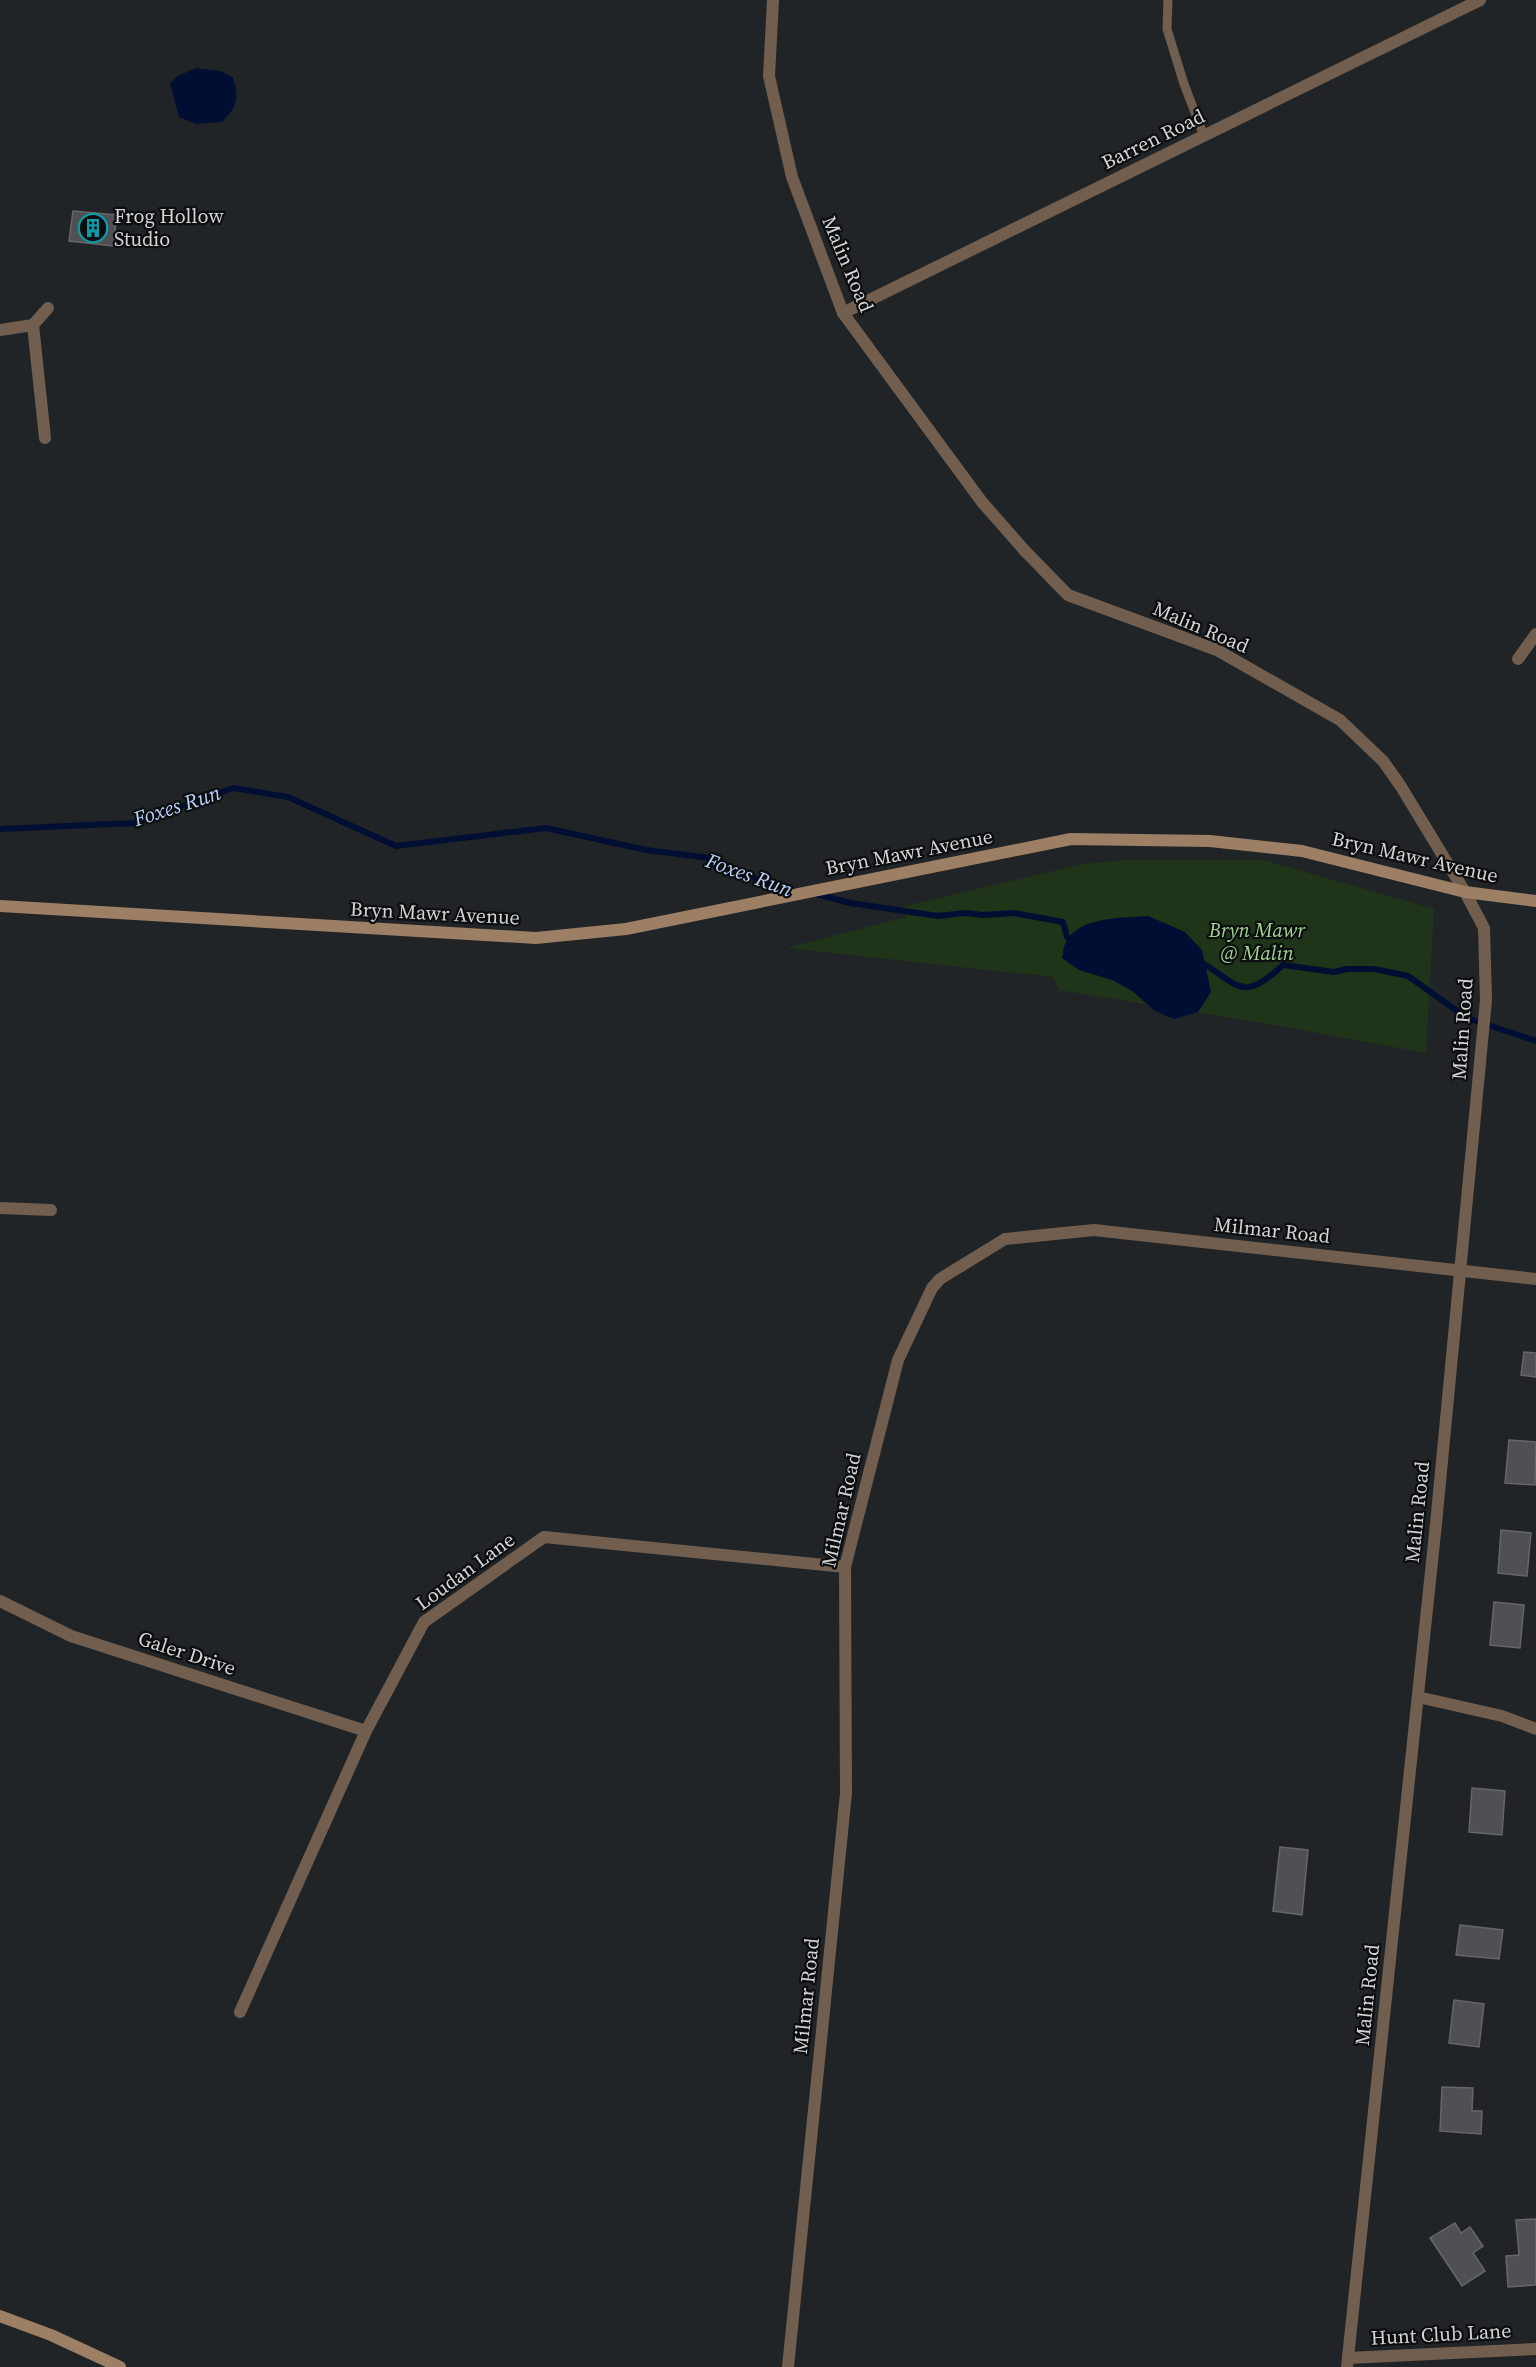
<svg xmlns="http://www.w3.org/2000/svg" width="1536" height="2367" font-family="'Source Serif 4',serif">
  <rect width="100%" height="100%" fill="#202427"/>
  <polygon fill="#203419" points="1127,860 1264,860 1434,909 1426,1053 1274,1025 1059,990 1053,977 786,948 906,917 905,906 1082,864"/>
  <g fill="#010e33">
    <path d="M196,68L220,71L233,77C239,99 238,105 222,122L196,124L179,117L170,83L178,76Z"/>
    <path d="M1148,916L1185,932L1202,950L1211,992L1198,1012L1174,1019L1155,1011L1132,991L1112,980L1079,970L1062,958C1063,954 1063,948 1065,944C1077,916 1123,918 1148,916Z"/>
  </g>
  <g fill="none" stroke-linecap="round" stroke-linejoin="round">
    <g stroke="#010e33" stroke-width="6">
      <polyline points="0,829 135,823 233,788 288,797 396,846 546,828 646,850 710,858 777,888 798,891"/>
      <polyline points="816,894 850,903 938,916 965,913 983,915 1014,913 1063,922 1067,937 1074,944"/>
      <path d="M1199,961C1238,983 1241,1005 1283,965L1334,972L1347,969H1374L1408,976L1467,1018L1536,1041"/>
    </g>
  </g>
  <g fill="#4f4f54" stroke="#65656a" stroke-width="1.5">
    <polygon points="73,211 117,215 113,246 69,241"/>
    <polygon points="1524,1352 1536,1353 1536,1377 1521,1375"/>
    <polygon points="1509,1440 1536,1442 1535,1485 1505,1483"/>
    <polygon points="1501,1530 1531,1533 1527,1576 1498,1573"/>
    <polygon points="1494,1602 1524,1605 1520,1648 1490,1645"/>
    <polygon points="1472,1788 1505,1791 1502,1835 1469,1832"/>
    <polygon points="1280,1847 1308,1850 1302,1915 1273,1911"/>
    <polygon points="1460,1925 1503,1930 1499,1959 1456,1955"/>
    <polygon points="1454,2000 1484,2004 1479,2047 1449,2043"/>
    <polygon points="1442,2087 1473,2088 1472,2111 1482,2111 1481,2134 1440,2131"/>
    <polygon points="1536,2219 1536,2285 1508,2287 1506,2256 1519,2255 1516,2220"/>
    <polygon points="1455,2223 1461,2233 1470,2227 1483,2246 1473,2253 1485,2271 1462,2286 1430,2238"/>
  </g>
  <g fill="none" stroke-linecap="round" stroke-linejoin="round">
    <polyline stroke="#715e4e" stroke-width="9" points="1168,0 1167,29 1184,84 1204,136"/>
    <g stroke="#715e4e" stroke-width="12">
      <polyline points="773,0 769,76 792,177 843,313 982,502 1025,551 1068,595 1217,650 1340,720 1383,761 1400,785 1465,892 1484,928 1486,1000 1436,1524 1347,2367"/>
      <polyline points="843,313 1480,0"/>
      <polyline points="33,325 45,438"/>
      <polyline points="0,330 33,325 48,308"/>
      <polyline points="1518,659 1536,634"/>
      <polyline points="0,1208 51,1210"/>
      <polyline points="0,1601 71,1636 366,1731"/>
      <polyline points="1418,1697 1502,1716 1536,1729"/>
      <polyline points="240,2012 366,1731 424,1622 544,1537 845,1567"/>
      <polyline points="1348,2358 1536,2349"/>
      <polyline points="788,2367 846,1793 845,1567 898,1360 932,1288 940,1279 1005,1239 1094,1230 1536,1279"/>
    </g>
    <g stroke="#9d7f65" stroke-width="12">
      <polyline points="0,906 536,938 626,929 1071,839 1210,841 1302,851 1465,892 1536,901"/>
      <polyline points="0,2316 51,2335 120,2367"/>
    </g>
  </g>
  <defs>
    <g id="building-ring" transform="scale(1.5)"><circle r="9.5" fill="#0b0d0e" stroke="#0f9aa8" stroke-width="1.5"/><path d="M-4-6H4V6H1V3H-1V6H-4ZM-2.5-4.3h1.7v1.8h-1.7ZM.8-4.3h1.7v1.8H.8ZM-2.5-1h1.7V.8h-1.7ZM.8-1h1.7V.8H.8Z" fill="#0f9aa8"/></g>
  </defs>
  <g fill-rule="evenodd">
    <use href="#building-ring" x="93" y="228"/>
  </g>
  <g text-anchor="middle" stroke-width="4.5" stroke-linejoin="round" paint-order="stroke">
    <g font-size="20" fill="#d1d3d5" stroke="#0b0d0e">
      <text transform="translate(1153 139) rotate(-26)" y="7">Barren Road</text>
      <text transform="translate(848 264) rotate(67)" y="7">Malin Road</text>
      <text transform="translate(1201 627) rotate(23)" y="7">Malin Road</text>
      <text transform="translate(909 852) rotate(-11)" y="7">Bryn Mawr Avenue</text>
      <text transform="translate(1415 857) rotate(13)" y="7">Bryn Mawr Avenue</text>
      <text transform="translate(435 913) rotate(3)" y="7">Bryn Mawr Avenue</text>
      <text transform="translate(1462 1029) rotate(-86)" y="7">Malin Road</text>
      <text transform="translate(1272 1230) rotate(6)" y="7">Milmar Road</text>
      <text transform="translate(841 1510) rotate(-77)" y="7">Milmar Road</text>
      <text transform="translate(1417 1512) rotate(-84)" y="7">Malin Road</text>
      <text transform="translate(465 1571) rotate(-36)" y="7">Loudan Lane</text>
      <text transform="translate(187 1653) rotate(18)" y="7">Galer Drive</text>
      <text transform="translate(1367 1995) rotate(-84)" y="7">Malin Road</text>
      <text transform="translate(806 1996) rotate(-84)" y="7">Milmar Road</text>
      <text transform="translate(1441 2334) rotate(-3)" y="7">Hunt Club Lane</text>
    </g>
    <g font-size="20" fill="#d1d3d5" stroke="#0b0d0e" text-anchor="start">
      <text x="114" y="223">Frog Hollow<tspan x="114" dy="23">Studio</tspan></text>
    </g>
    <g font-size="20" font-style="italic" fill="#a0d38f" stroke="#0b0d0e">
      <text x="1257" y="937">Bryn Mawr<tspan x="1257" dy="23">@ Malin</tspan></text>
    </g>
    <g font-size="21" font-style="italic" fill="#bbd2fc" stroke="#0b0d0e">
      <text transform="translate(177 806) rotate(-18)" y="7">Foxes Run</text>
      <text transform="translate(749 875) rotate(20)" y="7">Foxes Run</text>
    </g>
  </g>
</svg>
